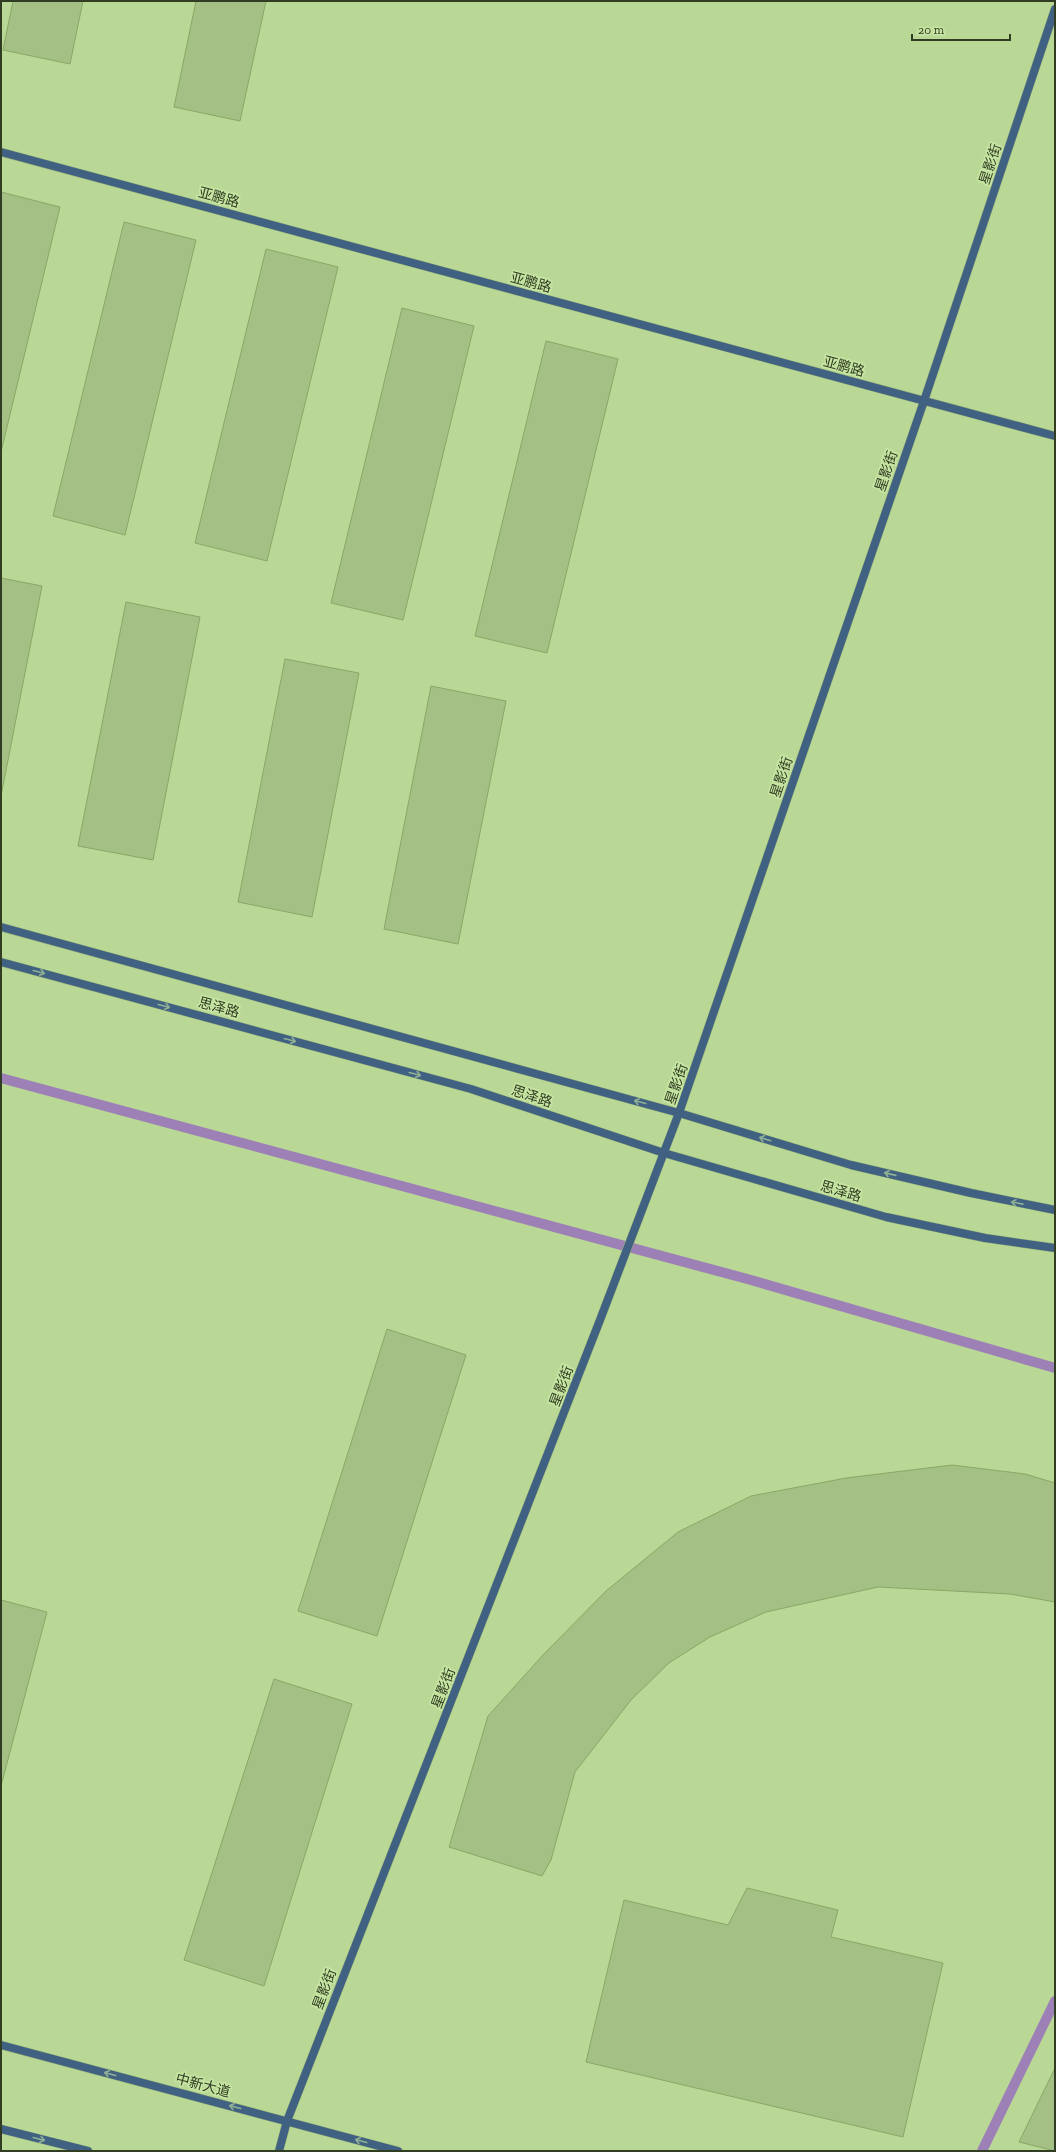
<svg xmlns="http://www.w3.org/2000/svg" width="1056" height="2152" font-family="'Zilla Slab','Noto Sans SC',serif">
  <rect width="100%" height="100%" fill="#b9d895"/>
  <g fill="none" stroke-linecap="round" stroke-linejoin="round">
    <g stroke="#9d80b6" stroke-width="10">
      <polyline points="1,1078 751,1280 1055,1368"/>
      <polyline points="982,2151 1055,2001"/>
    </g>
  </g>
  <g fill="#a4c085" stroke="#89a766">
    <polygon points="13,1 83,1 70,64 3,50"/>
    <polygon points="196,1 266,1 240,121 174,107"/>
    <polygon points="1,192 60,207 1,452"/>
    <polygon points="124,222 196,240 125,535 53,516"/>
    <polygon points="266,249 338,267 267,561 195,543"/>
    <polygon points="402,308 474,326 403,620 331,603"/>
    <polygon points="546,341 618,359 547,653 475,636"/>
    <polygon points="1,578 42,586 1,796"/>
    <polygon points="126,602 200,617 153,860 78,846"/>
    <polygon points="285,659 359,673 312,917 238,902"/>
    <polygon points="431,686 506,701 458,944 384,929"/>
    <polygon points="387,1329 466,1355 377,1636 298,1611"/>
    <polygon points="952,1465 1025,1474 1055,1483 1055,1602 1010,1594 878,1587 766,1612 710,1637 669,1663 631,1700 575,1772 551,1860 542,1876 449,1847 488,1716 543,1655 606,1591 678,1532 751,1496 846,1478"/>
    <polygon points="1,1600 47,1612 1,1786"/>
    <polygon points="274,1679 352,1704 264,1986 184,1960"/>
    <polygon points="747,1888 838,1910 831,1937 943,1963 903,2137 586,2062 624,1900 728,1925"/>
    <polygon points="1055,2068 1055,2151 1019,2142"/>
  </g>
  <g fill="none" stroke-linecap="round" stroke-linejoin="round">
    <g stroke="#9bb67c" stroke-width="9">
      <g id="secondary">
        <polyline points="1,152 1055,436"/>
        <polyline points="1,927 679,1113 851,1165 971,1193 1055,1210"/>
        <polyline points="1,962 471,1089 664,1153 886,1217 985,1238 1055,1248"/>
        <polyline points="1,2045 398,2151"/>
        <polyline points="1,2129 88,2151"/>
        <polyline points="279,2151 287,2121 600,1320 679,1113 924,401 1055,9"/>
      </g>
    </g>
    <use href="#secondary" stroke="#406181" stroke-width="8"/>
  </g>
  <defs><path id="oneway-shaft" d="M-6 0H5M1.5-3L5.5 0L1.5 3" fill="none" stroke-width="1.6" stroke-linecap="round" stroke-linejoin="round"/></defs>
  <g stroke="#90b095">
    <use href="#oneway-shaft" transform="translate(39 972) rotate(15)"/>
    <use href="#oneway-shaft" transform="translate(164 1006) rotate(15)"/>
    <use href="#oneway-shaft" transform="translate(290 1040) rotate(15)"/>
    <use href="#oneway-shaft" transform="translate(415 1074) rotate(15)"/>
    <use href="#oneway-shaft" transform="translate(640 1102) rotate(-165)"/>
    <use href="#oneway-shaft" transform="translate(765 1139) rotate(-163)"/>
    <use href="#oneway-shaft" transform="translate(890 1174) rotate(-167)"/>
    <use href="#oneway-shaft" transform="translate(1017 1203) rotate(-169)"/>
    <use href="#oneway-shaft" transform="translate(110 2074) rotate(-165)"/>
    <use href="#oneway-shaft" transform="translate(235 2107) rotate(-165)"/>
    <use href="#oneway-shaft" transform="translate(39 2139) rotate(14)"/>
    <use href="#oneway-shaft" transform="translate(361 2141) rotate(-165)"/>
  </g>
  <g text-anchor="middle" stroke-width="3.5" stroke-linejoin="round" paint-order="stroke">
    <g font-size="14" fill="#313d22" stroke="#c6e5a2">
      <text transform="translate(990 164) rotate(-72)" y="5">星影街</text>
      <text transform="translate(219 197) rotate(15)" y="5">亚鹏路</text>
      <text transform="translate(531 282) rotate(15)" y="5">亚鹏路</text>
      <text transform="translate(844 366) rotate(15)" y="5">亚鹏路</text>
      <text transform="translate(886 471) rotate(-71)" y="5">星影街</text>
      <text transform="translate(781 777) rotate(-71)" y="5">星影街</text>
      <text transform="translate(219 1007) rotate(15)" y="5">思泽路</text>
      <text transform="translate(676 1084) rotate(-71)" y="5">星影街</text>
      <text transform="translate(532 1096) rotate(18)" y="5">思泽路</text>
      <text transform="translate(841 1191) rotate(16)" y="5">思泽路</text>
      <text transform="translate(561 1386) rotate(-69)" y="5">星影街</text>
      <text transform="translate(443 1688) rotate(-69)" y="5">星影街</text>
      <text transform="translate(324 1989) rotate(-69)" y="5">星影街</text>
      <text transform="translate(203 2085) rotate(15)" y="5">中新大道</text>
    </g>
  </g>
  <rect width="1056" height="2152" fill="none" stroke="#313d22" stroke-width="4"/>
  <path d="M912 34v6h98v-6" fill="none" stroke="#313d22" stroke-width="2"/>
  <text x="918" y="34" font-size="12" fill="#313d22" stroke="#c6e5a2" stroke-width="3" paint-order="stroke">20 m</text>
</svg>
